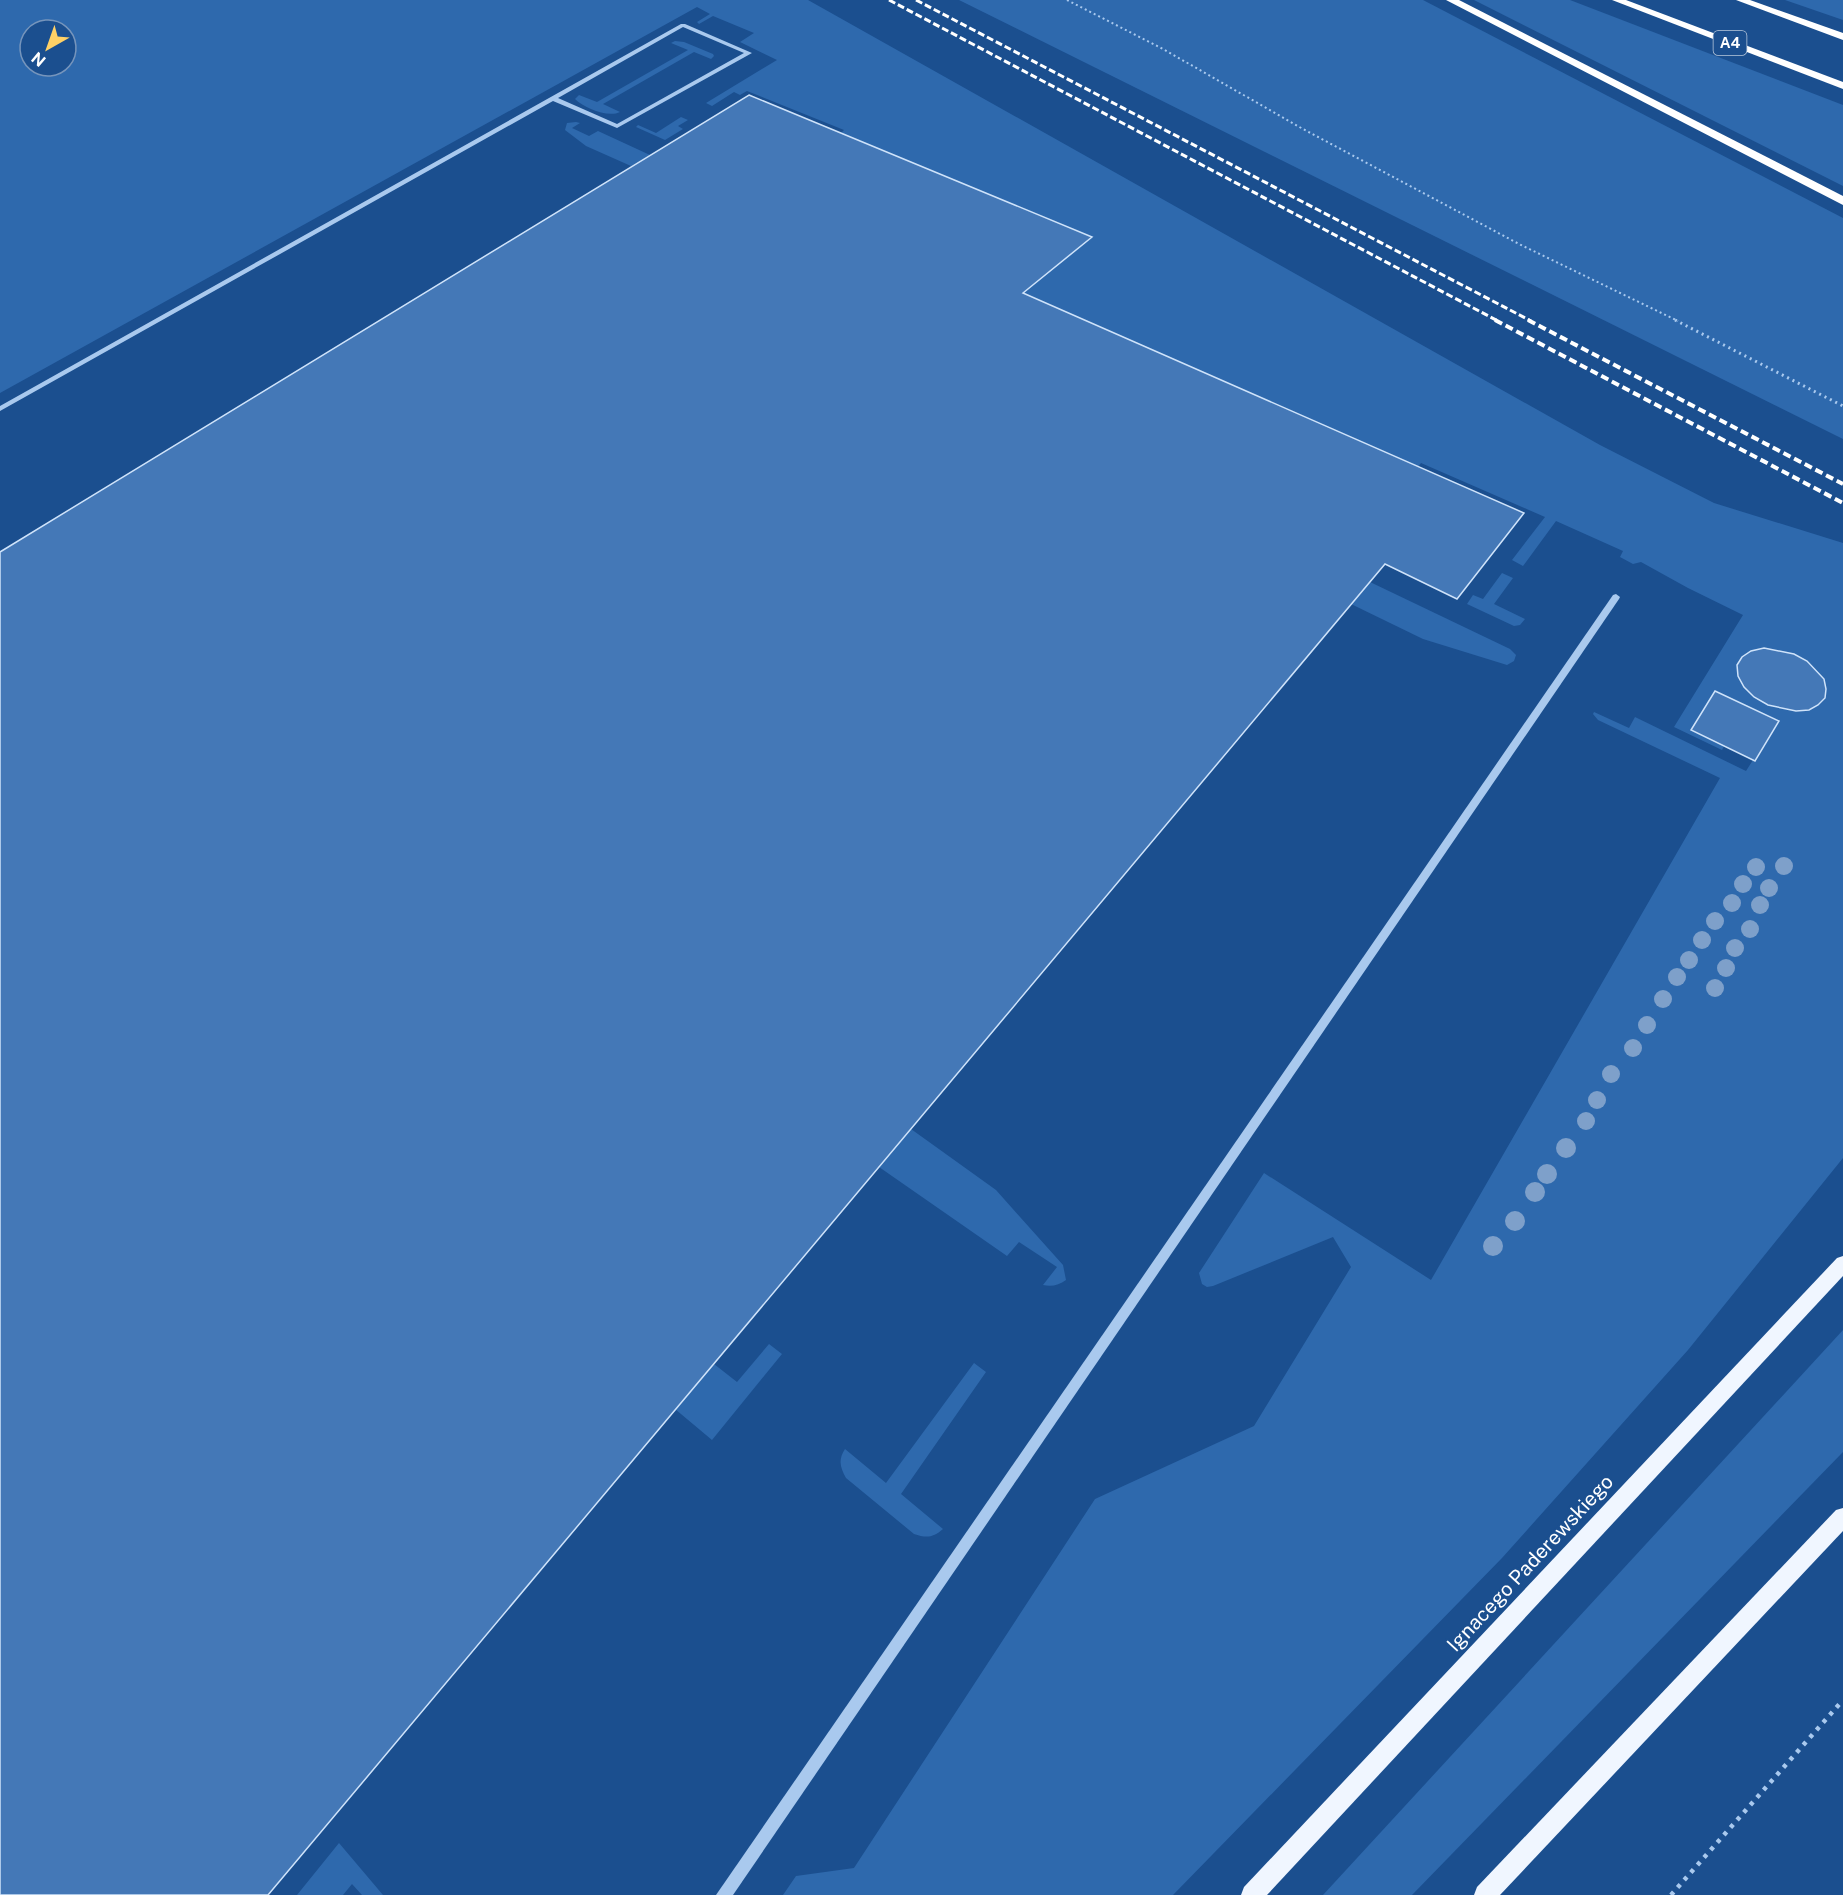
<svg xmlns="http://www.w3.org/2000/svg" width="1843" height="1895" font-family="'Public Sans',sans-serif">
  <rect width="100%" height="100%" fill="#1b4f8f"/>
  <g fill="#2e69ad" fill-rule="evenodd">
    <path d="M0,0H808L1600,445L1714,503L1843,543V1158L1688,1350L1502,1558L1173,1895H783L796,1876L854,1868L1095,1499L1254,1426L1351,1267L1333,1237L1213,1286L1207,1287L1202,1284L1199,1273L1264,1173L1431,1280L1720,778L1598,720L1593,714L1594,712L1629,728L1635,717L1746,771L1753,760L1756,761L1779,721L1715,691L1691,730L1724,746L1722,750L1674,727L1743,615L1688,588L1641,562L1633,564L1620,557L1623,551L1556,521L1523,566L1512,560L1545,517L1421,463L1418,467L1023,293L1092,237L841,133L844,130L747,91L740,95L734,92L712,106L706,103L777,60L740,42L754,33L713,16L699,24L697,22L710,14L697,7L0,393ZM30,30H66V66H30Z"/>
    <polygon points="959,0 1423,0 1843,218 1843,439"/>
    <polygon points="1474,0 1570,0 1843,105 1843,186"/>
    <polygon points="1785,0 1843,0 1843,20"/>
    <path d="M675,41L684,42L713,54L714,56L711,59L694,52L603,104L620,112C608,118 584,108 575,99L579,95L597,102L688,50L671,43Z"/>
    <polygon points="681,117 688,120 678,126 683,129 665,140 636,127 638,125 656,133"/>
    <polygon points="576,122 580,123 572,128 589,136 598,131 650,155 631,166 586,146 565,130 567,123"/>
    <polygon points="1502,573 1513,578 1494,604 1525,619 1520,625 1514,626 1467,604 1473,595 1483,599"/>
    <polygon points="1370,582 1510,649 1516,655 1514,661 1507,665 1423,639 1351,604"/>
    <path d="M911,1129L996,1190L1063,1265L1066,1280C1059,1285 1052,1287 1043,1285L1057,1267L1019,1242L1007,1256L879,1167Z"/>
    <polygon points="1843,1330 1843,1452 1412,1895 1323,1895"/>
    <polygon points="769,1344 782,1354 712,1440 675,1409 714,1364 737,1382"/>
    <path d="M974,1363L986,1372L901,1494L943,1529C933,1538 926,1538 914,1534L846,1478C840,1467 838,1460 845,1449L886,1483Z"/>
    <polygon points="339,1843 383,1895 362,1895 352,1884 343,1895 297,1895"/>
  </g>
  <g fill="#4478b7" stroke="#cfe3fa" stroke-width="1.5">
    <polygon points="749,95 1092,237 1023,293 1524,513 1457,599 1385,564 268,1895 0,1895 0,552"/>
    <polygon points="1764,648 1794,654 1807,661 1824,679 1826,689 1825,698 1818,705 1809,710 1796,711 1768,705 1754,697 1744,687 1738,676 1737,665 1742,657 1751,651"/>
    <polygon points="1715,691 1779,721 1755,761 1691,730"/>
  </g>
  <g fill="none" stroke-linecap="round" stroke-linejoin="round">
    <polyline stroke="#a9c9ee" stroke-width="2" stroke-dasharray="2 3" stroke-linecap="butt" points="1067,0 1163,49 1303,129 1519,244 1678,321"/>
    <polyline stroke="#a9c9ee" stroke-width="3" stroke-dasharray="2 4" stroke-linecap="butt" points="1675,320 1843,406"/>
    <polyline stroke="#a9c9ee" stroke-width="4.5" stroke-dasharray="4 6" stroke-linecap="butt" points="1671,1895 1843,1700"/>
    <g fill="#a9c9ee" fill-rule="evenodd">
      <path d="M681,24H685L752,53L617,128L553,101L0,411V406ZM683,27L744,53L617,124L558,98Z"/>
      <polygon points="1616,594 1620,597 1619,599 733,1895 716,1895 1613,595"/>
    </g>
    <g fill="#f0f6ff" fill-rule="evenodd">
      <polygon points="1843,1256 1843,1276 1267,1895 1241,1895 1244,1887 1837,1258"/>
      <polygon points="1843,1508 1843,1531 1500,1895 1474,1895 1477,1887 1836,1510"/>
    </g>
    <g fill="#fff" fill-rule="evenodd">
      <polygon points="1446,0 1459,0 1843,196 1843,205"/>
      <polygon points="1612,0 1626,0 1843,82 1843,89"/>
      <polygon points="1736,0 1750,0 1843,33 1843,40"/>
    </g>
    <g stroke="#fff" stroke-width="3" stroke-dasharray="7 3" stroke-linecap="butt">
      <polyline points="889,0 1498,321"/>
      <polyline points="916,0 1531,321"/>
    </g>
    <g stroke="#fff" stroke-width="4" stroke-dasharray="8 4" stroke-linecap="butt">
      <polyline points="1495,320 1843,503"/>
      <polyline points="1528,320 1843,484"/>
    </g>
  </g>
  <g fill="#7ea0ca">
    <circle cx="1784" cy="866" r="9"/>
    <circle cx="1756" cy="867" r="9"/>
    <circle cx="1743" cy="884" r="9"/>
    <circle cx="1769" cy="888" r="9"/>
    <circle cx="1732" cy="903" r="9"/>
    <circle cx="1760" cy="905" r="9"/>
    <circle cx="1715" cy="921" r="9"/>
    <circle cx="1750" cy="929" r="9"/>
    <circle cx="1702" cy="940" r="9"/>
    <circle cx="1735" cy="948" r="9"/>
    <circle cx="1689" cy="960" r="9"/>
    <circle cx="1726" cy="968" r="9"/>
    <circle cx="1677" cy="977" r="9"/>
    <circle cx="1715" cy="988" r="9"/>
    <circle cx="1663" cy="999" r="9"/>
    <circle cx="1647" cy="1025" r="9"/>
    <circle cx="1633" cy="1048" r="9"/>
    <circle cx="1611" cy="1074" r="9"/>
    <circle cx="1597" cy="1100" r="9"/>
    <circle cx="1586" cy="1121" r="9"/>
    <circle cx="1566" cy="1148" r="10"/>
    <circle cx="1547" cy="1174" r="10"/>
    <circle cx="1535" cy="1192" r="10"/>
    <circle cx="1515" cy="1221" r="10"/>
    <circle cx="1493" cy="1246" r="10"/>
  </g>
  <g text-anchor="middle" stroke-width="4.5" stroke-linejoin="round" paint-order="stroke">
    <rect fill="#1b4f8f" stroke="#bbcadd" stroke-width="1.5" x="1713.5" y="31" width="33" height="24" rx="4.5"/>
    <g font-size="15" font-weight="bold" fill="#fff">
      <text x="1730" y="48">A4</text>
    </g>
    <g font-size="20" fill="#fff" stroke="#1b4f8f">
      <text transform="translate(1530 1563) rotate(-47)" y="7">Ignacego Paderewskiego</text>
    </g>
  </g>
  <g transform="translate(48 48) rotate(220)"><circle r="28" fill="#1b4f8f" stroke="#7695bc" stroke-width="1.5"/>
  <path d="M0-4.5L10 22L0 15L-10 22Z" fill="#ffd166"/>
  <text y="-9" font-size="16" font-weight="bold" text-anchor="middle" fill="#ffffff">N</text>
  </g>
</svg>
